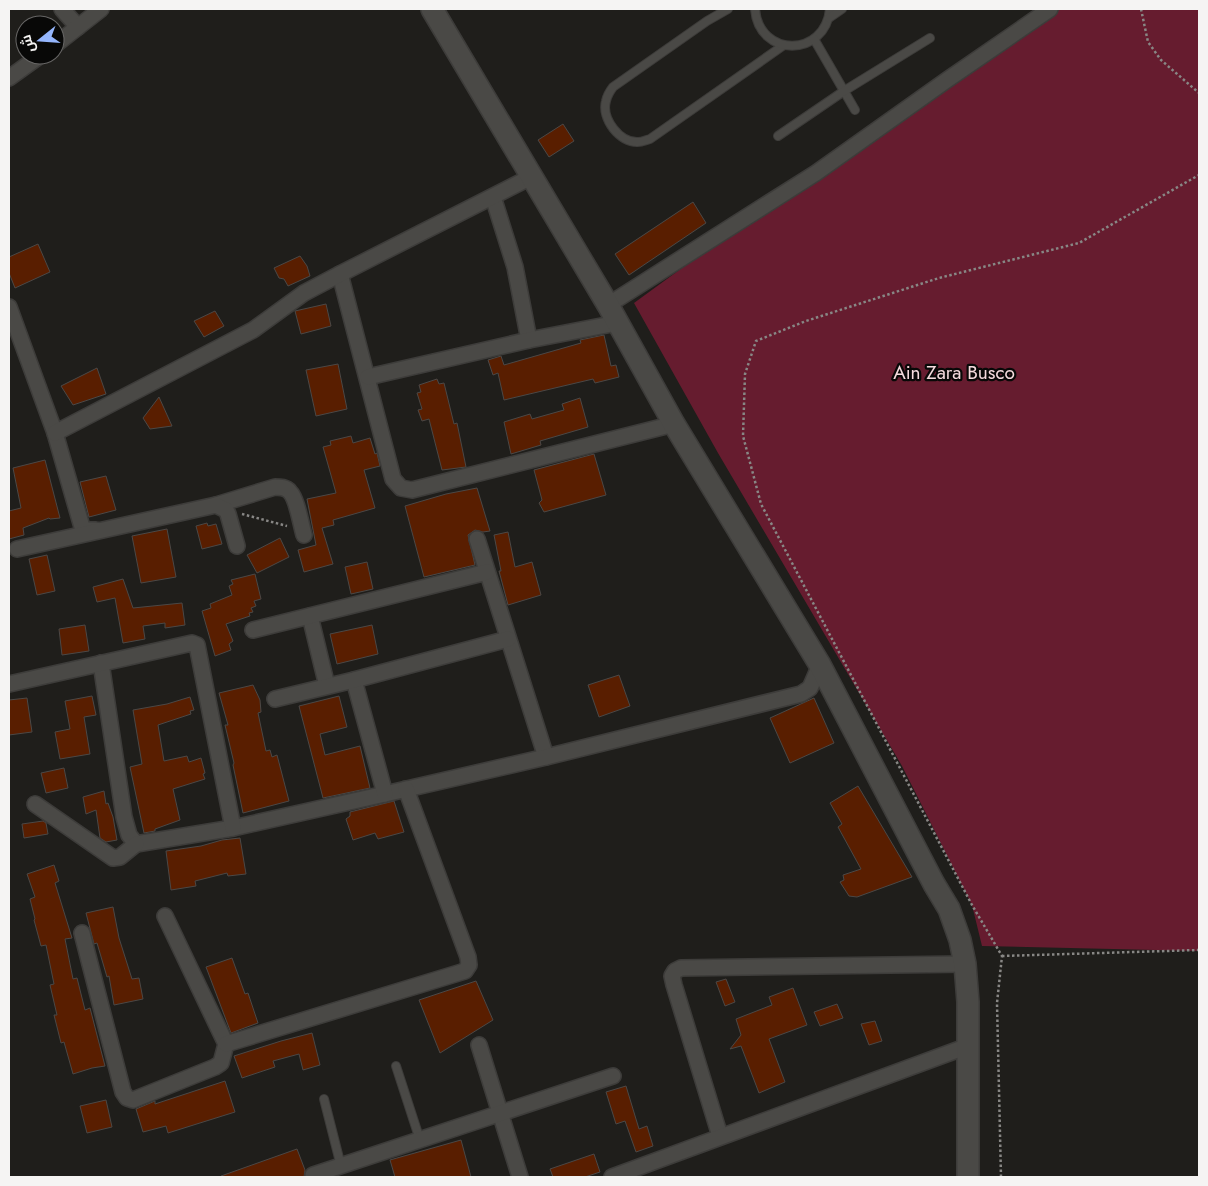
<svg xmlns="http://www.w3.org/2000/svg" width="1208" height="1186" font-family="Jost,Cairo,sans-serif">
  <rect width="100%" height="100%" fill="#1f1e1b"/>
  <polygon fill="#661c2f" points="1037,9 1199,9 1199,951 982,946 972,905 902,766 718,453 634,303"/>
  <g fill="#591e00" stroke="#4b4846">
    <polygon points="563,124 574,141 549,157 538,140"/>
    <polygon points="693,202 706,223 629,275 615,254"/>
    <polygon points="38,244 50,272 15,288 9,273 9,257"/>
    <polygon points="300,256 307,266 310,276 288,286 284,279 279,278 274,268"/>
    <polygon points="326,304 331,326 301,334 295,311"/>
    <polygon points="215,311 224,326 204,337 194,321"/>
    <polygon points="604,335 611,366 616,365 619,377 595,383 593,379 504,400 498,373 493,375 488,360 501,356 504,365 581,343 580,340"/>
    <polygon points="338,364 347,409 316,416 306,370"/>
    <polygon points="97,368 106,394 73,405 61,386"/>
    <polygon points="437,379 439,384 444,383 454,424 457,423 466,467 442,470 429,419 422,421 418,410 422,409 417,393 421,392 419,385"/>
    <polygon points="159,397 172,426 150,429 143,418"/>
    <polygon points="580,398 588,427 540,441 541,445 511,454 504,422 530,414 532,419 564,410 562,404"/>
    <polygon points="351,436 353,443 370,438 375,454 377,453 380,466 364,470 375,508 333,520 334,525 322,528 333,564 304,572 298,550 316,545 307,499 336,493 323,447 331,445 330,441"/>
    <polygon points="594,454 606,495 544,512 539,503 542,500 534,470"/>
    <polygon points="45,460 60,518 50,519 49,518 23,528 24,535 9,539 9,511 21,508 13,468"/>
    <polygon points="106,476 116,510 89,517 80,482"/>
    <polygon points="477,488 490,531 483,532 475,530 468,535 475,565 424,577 405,506 446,494"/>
    <polygon points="207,523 208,526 216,524 222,544 202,549 196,526"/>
    <polygon points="167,529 176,577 141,583 132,536"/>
    <polygon points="508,532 515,567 532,562 541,595 508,605 499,571 501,571 494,535"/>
    <polygon points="280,538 289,557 257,573 247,555"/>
    <polygon points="47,555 55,591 37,595 29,559"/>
    <polygon points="367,562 373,589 351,594 345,567"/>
    <polygon points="255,574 261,599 254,601 256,606 251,608 253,612 249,613 250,616 226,624 233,641 229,644 231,650 215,656 202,611 211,608 210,604 232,595 229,586 233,584 231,580"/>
    <polygon points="123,579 133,608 182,603 185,625 165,628 165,623 143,626 145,639 123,643 115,598 97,602 93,587"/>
    <polygon points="85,625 89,651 62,655 59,629"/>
    <polygon points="372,625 378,654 337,664 330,634"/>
    <polygon points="619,675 630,706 599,717 588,685"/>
    <polygon points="253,685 260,700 261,712 258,713 266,751 270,750 272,757 277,755 289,801 243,813 233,765 234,763 225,725 228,725 219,693"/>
    <polygon points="92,696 96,715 84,717 90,754 60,759 55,732 70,729 65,701"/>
    <polygon points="339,696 347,727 320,734 325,755 360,746 370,788 323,798 299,706"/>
    <polygon points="190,697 194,710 190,711 191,714 158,725 164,761 187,756 189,762 201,758 205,773 203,774 205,779 173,789 180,820 155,829 155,831 144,833 130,767 142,764 133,710 167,704"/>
    <polygon points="27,698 32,732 9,735 9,700"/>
    <polygon points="814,698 834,743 790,763 770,718"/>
    <polygon points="64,768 68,788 46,793 41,773"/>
    <polygon points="858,786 912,877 857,897 849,896 840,882 844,880 843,875 861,869 838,827 842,824 830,803"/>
    <polygon points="104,791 106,804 108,803 113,817 117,840 106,842 100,838 96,810 86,814 83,797"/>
    <polygon points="394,801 404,832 378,839 375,833 353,840 346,819 350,816 350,812"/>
    <polygon points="43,821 46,823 48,834 24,838 22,824"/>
    <polygon points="240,838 246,874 228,876 227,873 195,881 196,886 171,890 166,851 201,846 222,840"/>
    <polygon points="54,865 59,881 55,883 72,938 65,939 73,979 77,978 85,1010 90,1008 105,1066 92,1068 73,1074 64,1042 61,1043 54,1015 57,1015 50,985 54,984 46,945 41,946 34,920 35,919 30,899 35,897 27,874"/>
    <polygon points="113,907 119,938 132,979 139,978 143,999 114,1005 109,976 107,977 97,943 94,944 86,913"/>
    <polygon points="232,958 245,994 248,993 258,1023 231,1033 206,967"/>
    <polygon points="726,979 735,1002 725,1006 716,982"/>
    <polygon points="476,981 493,1020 440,1053 419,1000"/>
    <polygon points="793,988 807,1025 769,1039 785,1082 759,1093 741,1046 730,1049 741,1035 736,1019 772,1005 769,997"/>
    <polygon points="837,1004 843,1018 820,1026 814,1012"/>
    <polygon points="875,1021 882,1041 869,1045 861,1024"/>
    <polygon points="312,1033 320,1065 303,1070 299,1054 273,1061 275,1067 242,1078 234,1056 281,1041"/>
    <polygon points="225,1081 235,1112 168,1133 166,1126 143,1132 136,1109 155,1101 155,1104"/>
    <polygon points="626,1086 639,1129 647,1126 653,1146 636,1152 625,1121 616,1124 606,1092"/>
    <polygon points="106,1100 112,1127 87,1133 80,1106"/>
    <polygon points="461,1140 471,1177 395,1177 390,1160"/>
    <polygon points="297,1149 305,1170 304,1177 221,1177 221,1176"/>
    <polygon points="594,1154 600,1172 585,1177 553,1177 550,1169"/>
  </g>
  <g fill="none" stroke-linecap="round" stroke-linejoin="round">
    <g stroke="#3d3c3a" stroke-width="10">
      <g id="lane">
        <path d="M728,9L707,21L613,87C610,91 607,96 606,101C601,119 620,143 638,142C642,142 646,140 650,139L784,45"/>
        <path d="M755,9C759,58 825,58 830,9"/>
        <polyline points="829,18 842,9"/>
        <polyline points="814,39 855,110"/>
        <polyline points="778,136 844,91 930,38"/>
        <polyline points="396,1066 420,1140"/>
        <polyline points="324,1099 341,1166"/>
      </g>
    </g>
    <g stroke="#3d3c3a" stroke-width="18">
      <g id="street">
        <polyline points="62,9 78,27"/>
        <polyline points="55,45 101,9"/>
        <polyline points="9,78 41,55"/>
        <polyline points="493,197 515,267 529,340"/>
        <polyline points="340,274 393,479 401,488 412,490 674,424"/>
        <polyline points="608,305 816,173 947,80 1050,9"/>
        <polyline points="9,307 55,433 82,527 85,530 96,530"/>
        <polyline points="368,377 529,340 617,323"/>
        <polyline points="55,433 253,330 304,293 340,274 531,177"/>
        <path d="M216,505L275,487C280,487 286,487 290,492C297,499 301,525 304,535"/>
        <polyline points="477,539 546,757"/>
        <polyline points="17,549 216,505 226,510 228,514 237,546"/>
        <polyline points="310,616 327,686"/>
        <polyline points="253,630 487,572"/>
        <polyline points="101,663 124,817 129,835 136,844 233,828 385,794 546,757 801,694 810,688 820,665"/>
        <polyline points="354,680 385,794"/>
        <polyline points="9,684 192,643 197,645 233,828"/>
        <polyline points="275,699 354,680 508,639"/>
        <polyline points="35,804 113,858 120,857 136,844"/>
        <polyline points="82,933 123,1092 127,1098 133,1100 215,1067 221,1063 226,1044 165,916"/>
        <polyline points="226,1044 465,971 469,965 468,957 406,789"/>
        <polyline points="479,1045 520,1177"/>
        <polyline points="720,1136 674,985 672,976 675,971 681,968 965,964"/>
        <polyline points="313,1175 613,1076"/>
        <polyline points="612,1177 968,1046"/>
      </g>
    </g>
    <g stroke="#3d3c3a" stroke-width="24">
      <polyline id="secondary" points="432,9 608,305 674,424 820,665 934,884 949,909 960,940 965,964 968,1002 968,1177"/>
    </g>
    <g stroke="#888785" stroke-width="2.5" stroke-dasharray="2.5 2.5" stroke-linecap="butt">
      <polyline points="1141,9 1148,42 1161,60 1199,93"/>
      <polyline points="242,514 287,526"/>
      <polyline points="1002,956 1199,950"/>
      <polyline points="1001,1177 997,1003 1002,956 972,905 761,504 743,436 745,374 756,341 806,321 939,278 1079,243 1199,175"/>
    </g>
    <use href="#lane" stroke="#4a4946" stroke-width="8"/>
    <use href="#street" stroke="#4a4946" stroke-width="15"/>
    <use href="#secondary" stroke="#4a4946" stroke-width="21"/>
  </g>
  <g text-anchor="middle" stroke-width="4.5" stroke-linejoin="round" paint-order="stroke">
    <g font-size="19" fill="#f5dbde" stroke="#080807">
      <text x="954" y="379">Ain Zara Busco</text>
    </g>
  </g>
  <rect width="1208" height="1186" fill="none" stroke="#f5f4f3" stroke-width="20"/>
  <g transform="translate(40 40) rotate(253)"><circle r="24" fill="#080807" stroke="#676665"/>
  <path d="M0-4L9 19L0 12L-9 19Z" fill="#95b6fd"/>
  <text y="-8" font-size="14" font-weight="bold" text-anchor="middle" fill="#f5f4f3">ش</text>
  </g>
</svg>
